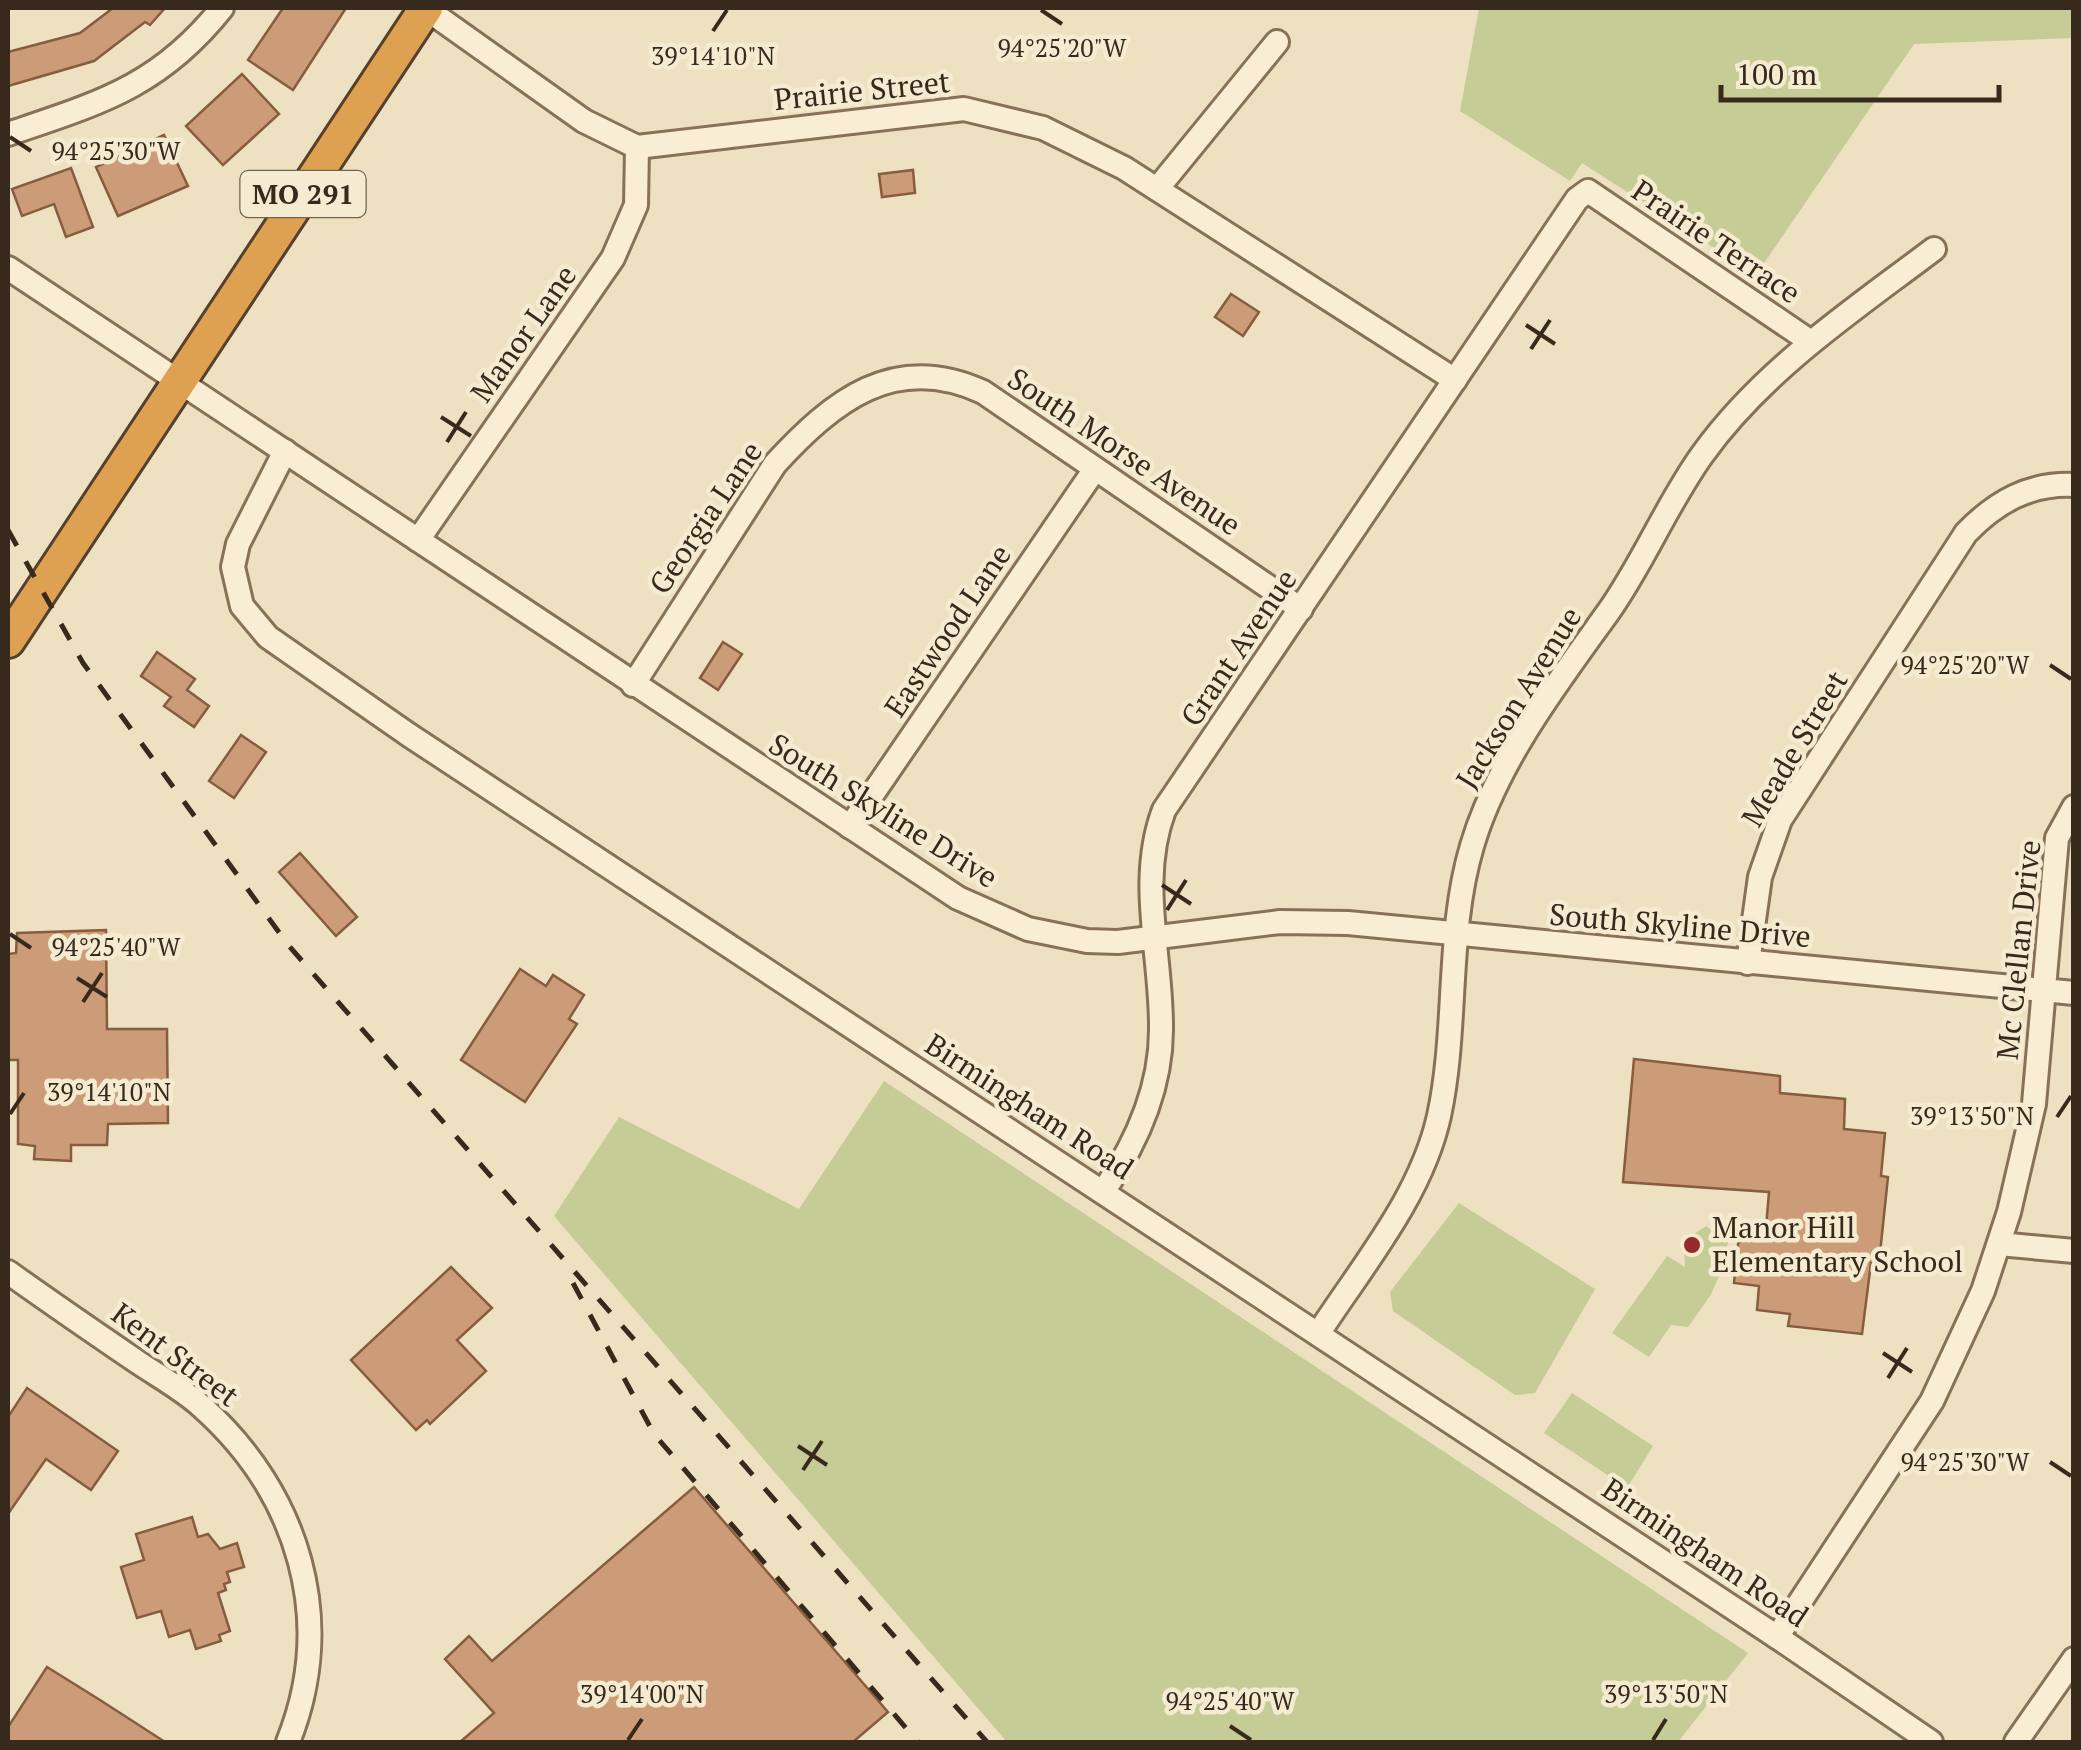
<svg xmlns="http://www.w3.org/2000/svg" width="2081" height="1750" font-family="'PT Serif',serif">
  <rect width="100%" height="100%" fill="#eee1c1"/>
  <g fill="#c5cc95">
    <polygon points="1479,8 2073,8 2073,38 1914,44 1756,275 1582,163 1570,181 1460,111"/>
    <polygon points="884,1081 1748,1653 1678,1742 1007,1742 554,1216 619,1117 799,1209"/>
    <polygon points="1459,1203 1595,1289 1535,1393 1515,1395 1393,1311 1390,1292"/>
    <polygon points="1706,1226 1728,1242 1723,1268 1710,1296 1688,1327 1671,1325 1649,1357 1612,1333 1667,1256 1685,1267 1684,1241"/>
    <polygon points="1572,1393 1653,1446 1627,1488 1544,1433"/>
  </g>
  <g fill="#cc9b77" stroke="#875c3f" stroke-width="2.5">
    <polygon points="113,8 165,8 150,25 145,22 94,61 8,86 8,52 80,33"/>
    <polygon points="283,8 346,8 293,90 248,60"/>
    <polygon points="242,74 279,114 223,165 186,126"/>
    <polygon points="164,135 188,186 118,216 96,167"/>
    <polygon points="71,168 93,227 66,237 54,204 22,216 12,189"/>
    <polygon points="913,170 915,193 882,197 879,174"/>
    <polygon points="1231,294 1259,312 1243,336 1215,317"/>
    <polygon points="723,642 742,654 718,690 700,678"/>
    <polygon points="157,652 195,679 187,690 209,706 194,727 164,706 171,697 141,676"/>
    <polygon points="241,735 266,752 234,798 209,781"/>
    <polygon points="300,853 357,917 336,936 279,872"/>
    <polygon points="106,930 107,1029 167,1029 168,1123 108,1124 107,1145 71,1145 71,1161 34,1159 35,1146 18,1144 18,1060 8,1060 8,954 16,953 17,933"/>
    <polygon points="520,969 546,986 553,975 584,995 569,1019 577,1024 525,1102 461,1060"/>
    <polygon points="1634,1059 1780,1076 1780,1093 1845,1099 1844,1129 1885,1133 1881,1176 1888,1177 1879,1263 1871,1263 1862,1334 1788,1326 1790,1314 1757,1310 1759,1286 1734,1283 1740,1226 1766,1227 1769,1192 1623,1182"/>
    <polygon points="451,1267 492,1308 457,1340 486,1371 430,1424 427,1420 416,1430 351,1360"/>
    <polygon points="27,1388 118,1451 91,1490 46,1459 8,1514 8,1417"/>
    <polygon points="694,1487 888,1712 853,1742 460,1742 494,1713 445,1659 469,1636 492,1661"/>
    <polygon points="192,1517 198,1537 208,1534 220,1549 237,1543 244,1567 227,1572 230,1582 224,1584 226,1590 218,1593 230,1631 219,1635 221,1641 196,1649 190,1630 169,1637 161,1611 137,1618 121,1567 144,1560 136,1534"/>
    <polygon points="47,1667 100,1700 165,1742 8,1742 8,1727"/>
  </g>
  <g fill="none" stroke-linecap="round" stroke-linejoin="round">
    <g stroke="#877259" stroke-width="28">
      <g id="minor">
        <polyline points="425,8 584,121 637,147 964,109 1043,128 1124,168 1455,380"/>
        <path d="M8,134C99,103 159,87 222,8"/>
        <polyline points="1157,189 1277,42"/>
        <polyline points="8,268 958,898 1028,929 1087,941 1118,942 1280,922 1348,923 2074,993"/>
        <polyline points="285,451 238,544 233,567 242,606 268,637 409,735 1777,1637 1931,1742"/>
        <polyline points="418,540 613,258 636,205 637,147"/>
        <path d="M633,685L775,464C833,401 894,351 983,392L1301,609"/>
        <polyline points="850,827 1095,469"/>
        <path d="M1748,963L1760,877L1780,820L1966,533C1996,502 2029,483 2074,485"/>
        <path d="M1103,1192C1136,1144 1161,1090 1161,1030C1162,956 1137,881 1164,810L1577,199L1588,191L1811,342"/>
        <polyline points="1999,1244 2074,1251"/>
        <path d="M8,1272C51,1303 95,1333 139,1363C160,1377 182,1389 201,1406C299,1493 337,1620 288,1742"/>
        <path d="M1318,1334C1362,1266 1421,1197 1439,1116C1458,1028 1446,933 1472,846C1497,761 1558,682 1609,611C1644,561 1667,504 1702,455C1763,370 1852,311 1934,249"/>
        <polyline points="1777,1637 1932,1401 1983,1291 2009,1212 2034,1104 2057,838 2074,807"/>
        <polyline points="2016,1742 2074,1659"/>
      </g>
    </g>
    <g stroke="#55402d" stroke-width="38">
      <polyline id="highway" points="8,641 426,8"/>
    </g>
    <use href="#minor" stroke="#f9eed4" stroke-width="22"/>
    <use href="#highway" stroke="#dea151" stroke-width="32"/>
    <g stroke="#372a1d" stroke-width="5" stroke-dasharray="18 18" stroke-linecap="butt">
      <polyline points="8,530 83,663 289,946 987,1742"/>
      <polyline points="573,1283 654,1434 918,1742"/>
    </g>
  </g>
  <path fill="none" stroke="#372a1d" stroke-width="4" d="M1041,10L1062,24M713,31L727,10M10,137L31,151M1526,325L1555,344M1531,349L1550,320M441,417L471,436M447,442L466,412M2050,665L2071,679M1162,885L1191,904M1167,910L1186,880M10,934L31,948M77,978L107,997M83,1002L102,973M10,1114L24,1093M2057,1117L2071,1096M1883,1353L1912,1372M1888,1378L1907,1348M798,1446L827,1465M2050,1462L2071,1476M803,1470L822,1441M1230,1726L1251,1740M628,1740L642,1719M1653,1740L1666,1719"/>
  <circle fill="#962929" stroke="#f5ebd1" stroke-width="4" cx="1692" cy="1245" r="10"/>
  <g text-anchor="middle" stroke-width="9" stroke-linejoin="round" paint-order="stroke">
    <rect fill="#f5ebd1" stroke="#706453" stroke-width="2.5" x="240.5" y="171" width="125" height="46" rx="8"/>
    <g font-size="28" font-weight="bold" fill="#372a1d">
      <text x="303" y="204">MO 291</text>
    </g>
    <g font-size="30" fill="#372a1d" stroke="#f5ebd1">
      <text transform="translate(862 91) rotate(-6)" y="10">Prairie Street</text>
      <text transform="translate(1716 242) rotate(34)" y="10">Prairie Terrace</text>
      <text transform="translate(524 334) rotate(-55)" y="10">Manor Lane</text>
      <text transform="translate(1124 452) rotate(34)" y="10">South Morse Avenue</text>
      <text transform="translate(706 518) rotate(-56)" y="10">Georgia Lane</text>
      <text transform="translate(948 631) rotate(-56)" y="10">Eastwood Lane</text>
      <text transform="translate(1239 648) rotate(-56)" y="10">Grant Avenue</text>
      <text transform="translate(1519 698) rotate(-58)" y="10">Jackson Avenue</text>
      <text transform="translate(1795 749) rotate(-59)" y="10">Meade Street</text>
      <text transform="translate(883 811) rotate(32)" y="10">South Skyline Drive</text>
      <text transform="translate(1680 926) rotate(5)" y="10">South Skyline Drive</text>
      <text transform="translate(2019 950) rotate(-84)" y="10">Mc Clellan Drive</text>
      <text transform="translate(1029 1107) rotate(33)" y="10">Birmingham Road</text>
      <text transform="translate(175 1355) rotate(37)" y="10">Kent Street</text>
      <text transform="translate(1705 1553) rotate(34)" y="10">Birmingham Road</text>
    </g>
    <g font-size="30" fill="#372a1d" stroke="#f5ebd1" text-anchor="start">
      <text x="1712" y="1238">Manor Hill<tspan x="1712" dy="34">Elementary School</tspan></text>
    </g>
  </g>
  <g font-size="25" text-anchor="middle" fill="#372a1d" stroke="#f5ebd1" stroke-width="9" stroke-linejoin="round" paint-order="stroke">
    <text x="1062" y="57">94°25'20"W</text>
    <text x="713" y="65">39°14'10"N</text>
    <text x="116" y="160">94°25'30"W</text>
    <text x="1965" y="674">94°25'20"W</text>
    <text x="116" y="956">94°25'40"W</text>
    <text x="109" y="1101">39°14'10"N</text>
    <text x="1972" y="1125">39°13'50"N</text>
    <text x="1965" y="1471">94°25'30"W</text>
    <text x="642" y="1703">39°14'00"N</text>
    <text x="1666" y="1703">39°13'50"N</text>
    <text x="1230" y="1710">94°25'40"W</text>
  </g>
  <rect width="2081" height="1750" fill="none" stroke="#372a1d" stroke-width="20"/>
  <path d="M1721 85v15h278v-15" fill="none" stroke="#372a1d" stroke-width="5"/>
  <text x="1736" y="85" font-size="30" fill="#372a1d" stroke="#f5ebd1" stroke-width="8" paint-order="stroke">100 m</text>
</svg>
